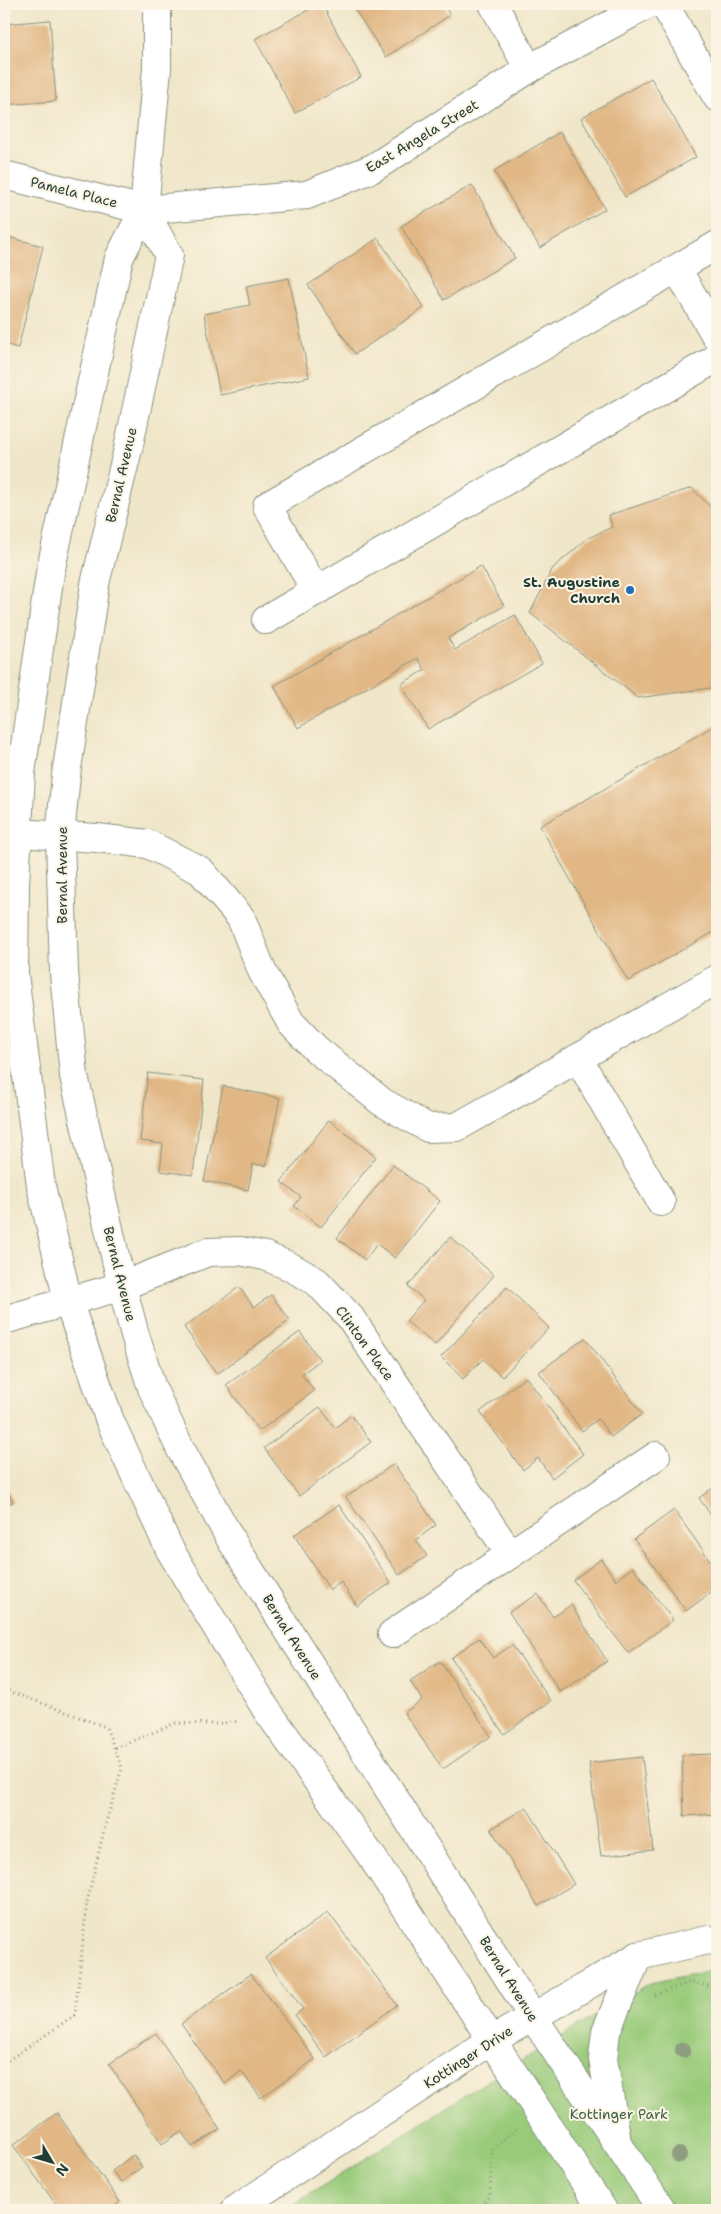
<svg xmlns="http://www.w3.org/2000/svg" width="721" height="2214" font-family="'Shantell Sans',sans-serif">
  <rect width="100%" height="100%" fill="#fcf5e5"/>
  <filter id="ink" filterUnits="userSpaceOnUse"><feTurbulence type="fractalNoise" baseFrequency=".02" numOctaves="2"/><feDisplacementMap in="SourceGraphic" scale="10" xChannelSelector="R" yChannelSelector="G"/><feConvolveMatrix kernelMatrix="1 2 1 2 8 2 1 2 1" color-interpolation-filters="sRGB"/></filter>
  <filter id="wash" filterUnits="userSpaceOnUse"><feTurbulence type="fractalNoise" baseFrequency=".0096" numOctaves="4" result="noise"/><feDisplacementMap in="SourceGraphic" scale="20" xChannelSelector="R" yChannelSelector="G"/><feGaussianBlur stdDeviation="1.12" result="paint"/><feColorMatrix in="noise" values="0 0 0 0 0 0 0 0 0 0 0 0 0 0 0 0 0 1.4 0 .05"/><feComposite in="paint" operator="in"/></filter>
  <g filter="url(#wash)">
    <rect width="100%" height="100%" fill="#f0e6c9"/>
    <polygon fill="#98ca79" stroke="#5c8456" points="713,1970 717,1971 717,2210 285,2210 476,2088 650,1983"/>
    <g id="blocks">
      <g fill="#e1b785">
        <polygon points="319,4 322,4 361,77 295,113 255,39"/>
        <polygon points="351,4 443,4 450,15 386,57"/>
        <polygon points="50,20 56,101 4,105 4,24"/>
        <polygon points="651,78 696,157 625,197 581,118"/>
        <polygon points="560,132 605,209 540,248 494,171"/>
        <polygon points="472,185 515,258 444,300 401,226"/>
        <polygon points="4,236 43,246 18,348 4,344"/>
        <polygon points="378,238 424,308 355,354 308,285"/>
        <polygon points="289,278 309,377 220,395 204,314 250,305 246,286"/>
        <polygon points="692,488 717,514 717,687 638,698 530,613 553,568 588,538 612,527 609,515"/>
        <polygon points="481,566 504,606 448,638 455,650 515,615 542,663 428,729 401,684 425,670 418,658 298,728 274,686"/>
        <polygon points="717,724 717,930 628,981 540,826"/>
        <polygon points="148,1073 204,1080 193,1175 160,1171 163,1144 140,1141"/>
        <polygon points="223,1086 280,1098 266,1166 253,1164 248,1190 204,1181"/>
        <polygon points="329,1120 376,1157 321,1227 294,1206 301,1197 281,1182"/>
        <polygon points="393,1165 440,1201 395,1258 377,1244 365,1260 337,1238"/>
        <polygon points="450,1237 494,1275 435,1345 406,1321 424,1300 408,1286"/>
        <polygon points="239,1287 254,1307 271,1295 290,1320 217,1374 184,1327"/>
        <polygon points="507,1287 549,1328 502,1377 483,1359 463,1379 441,1357"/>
        <polygon points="300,1332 320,1360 302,1374 314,1391 259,1431 226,1385"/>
        <polygon points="585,1338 642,1414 611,1437 598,1419 582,1431 539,1372"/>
        <polygon points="526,1377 583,1454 552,1478 538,1458 523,1470 480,1412"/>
        <polygon points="320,1407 335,1428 351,1415 371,1442 299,1496 264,1448"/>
        <polygon points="394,1464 436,1525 416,1540 427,1556 399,1575 346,1497"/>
        <polygon points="4,1482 13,1502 4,1506"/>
        <polygon points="717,1485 717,1524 699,1498"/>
        <polygon points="339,1505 391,1583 357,1606 341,1582 330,1590 294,1535"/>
        <polygon points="674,1510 717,1570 717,1588 686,1611 634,1539"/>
        <polygon points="601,1559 616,1580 633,1567 673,1620 628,1653 573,1580"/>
        <polygon points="538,1594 553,1617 571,1605 607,1661 560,1692 509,1612"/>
        <polygon points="479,1638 493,1658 512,1645 551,1701 504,1734 451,1658"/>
        <polygon points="440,1661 491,1736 443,1769 404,1713 422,1700 410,1681"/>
        <polygon points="717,1754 717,1814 684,1816 682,1755"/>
        <polygon points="642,1757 653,1850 601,1856 589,1763"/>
        <polygon points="526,1807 574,1884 538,1906 491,1829"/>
        <polygon points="328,1912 397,2005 326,2057 295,2015 303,2009 265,1958"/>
        <polygon points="251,1974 315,2059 261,2098 241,2071 225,2084 181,2024"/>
        <polygon points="156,2033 220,2129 192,2147 181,2131 162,2144 109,2064"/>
        <polygon points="57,2113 120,2202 109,2210 60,2210 13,2145"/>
        <polygon points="133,2155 142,2167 121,2182 112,2171"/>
      </g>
    </g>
  </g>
  <g filter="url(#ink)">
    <use href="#blocks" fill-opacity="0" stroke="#88927e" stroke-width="1"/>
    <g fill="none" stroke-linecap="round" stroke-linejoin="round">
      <g stroke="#88927e" stroke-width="30">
        <g id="minor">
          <polyline points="493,4 529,69"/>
          <polyline points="664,4 717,97"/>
          <polyline points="4,175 144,210 307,195 373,168 529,69 649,4"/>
          <polyline points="677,269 717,338"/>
          <polyline points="316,591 267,506 717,245"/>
          <polyline points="266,620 717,358"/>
          <polyline points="17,833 97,838 148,844 201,871 241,918 262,971 291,1023 316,1049 382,1102 428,1128 457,1127 717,979"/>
          <polyline points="578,1058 661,1202"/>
          <polyline points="4,1320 122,1286 208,1252 240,1251 265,1256 289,1266 317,1282 350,1317 510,1554"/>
          <polyline points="392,1634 656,1456"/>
          <polyline points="235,2210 492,2040 533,2017 638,1956 708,1940 717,1941"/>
        </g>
      </g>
      <g stroke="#88927e" stroke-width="30">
        <g id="major">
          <polyline points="157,4 157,68 144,210 119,258 50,573 21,773 15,884 14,974 41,1186 68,1301 110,1421 170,1550 266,1709 374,1860 603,2210"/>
          <polyline points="144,210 169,255 128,449 95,584 66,775 60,836 64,973 74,1076 122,1286 135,1335 152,1388 180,1448 231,1540 533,2017 662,2210"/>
          <polyline points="616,2135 603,2059 606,2031 638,1956"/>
        </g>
      </g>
      <g stroke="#88927e" stroke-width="3" stroke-dasharray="1 4" stroke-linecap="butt">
        <polyline points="4,1689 106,1727 122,1768 105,1826 87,1902 75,2015 4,2063"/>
        <polyline points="115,1748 176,1723 215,1724 239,1721"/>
        <polyline points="655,1995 691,1982 717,1988"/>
        <polyline points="478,2210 490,2195 492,2150 516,2129"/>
      </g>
      <use href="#minor" stroke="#fff" stroke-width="28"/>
      <use href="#major" stroke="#fff" stroke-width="28"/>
    </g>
    <g fill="#8e9c80">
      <circle cx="683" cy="2050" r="8"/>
      <circle cx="679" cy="2155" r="8"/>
    </g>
  </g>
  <circle fill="#1f6fb2" stroke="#fcf5e5" stroke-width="2" cx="630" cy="590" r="5"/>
  <g text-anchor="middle" stroke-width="4" stroke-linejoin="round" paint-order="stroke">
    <g font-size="14" fill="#1f3d34" stroke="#fcf5e5">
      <text transform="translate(422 136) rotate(-31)" y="5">East Angela Street</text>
      <text transform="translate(74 192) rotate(14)" y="5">Pamela Place</text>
      <text transform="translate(121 475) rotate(-77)" y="5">Bernal Avenue</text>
      <text transform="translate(62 875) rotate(-90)" y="5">Bernal Avenue</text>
      <text transform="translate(120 1274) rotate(76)" y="5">Bernal Avenue</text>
      <text transform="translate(365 1343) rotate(54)" y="5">Clinton Place</text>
      <text transform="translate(292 1637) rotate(58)" y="5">Bernal Avenue</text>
      <text transform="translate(509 1979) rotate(58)" y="5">Bernal Avenue</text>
      <text transform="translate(468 2057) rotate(-33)" y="5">Kottinger Drive</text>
    </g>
    <g font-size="14" font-weight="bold" fill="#1f3d34" stroke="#fcf5e5" text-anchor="end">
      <text x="620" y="587">St. Augustine<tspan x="620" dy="16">Church</tspan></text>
    </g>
    <g font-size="14" fill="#3d6045" stroke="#fcf5e5">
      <text x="619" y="2119">Kottinger Park</text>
    </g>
  </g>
  <rect width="721" height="2214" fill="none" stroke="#fcf5e5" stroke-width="20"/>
  <g transform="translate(52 2162) rotate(128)" stroke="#fcf5e5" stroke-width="4" paint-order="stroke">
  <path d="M0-4L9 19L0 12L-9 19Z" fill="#1f3d34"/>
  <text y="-8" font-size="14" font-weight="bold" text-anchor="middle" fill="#1f3d34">N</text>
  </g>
</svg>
